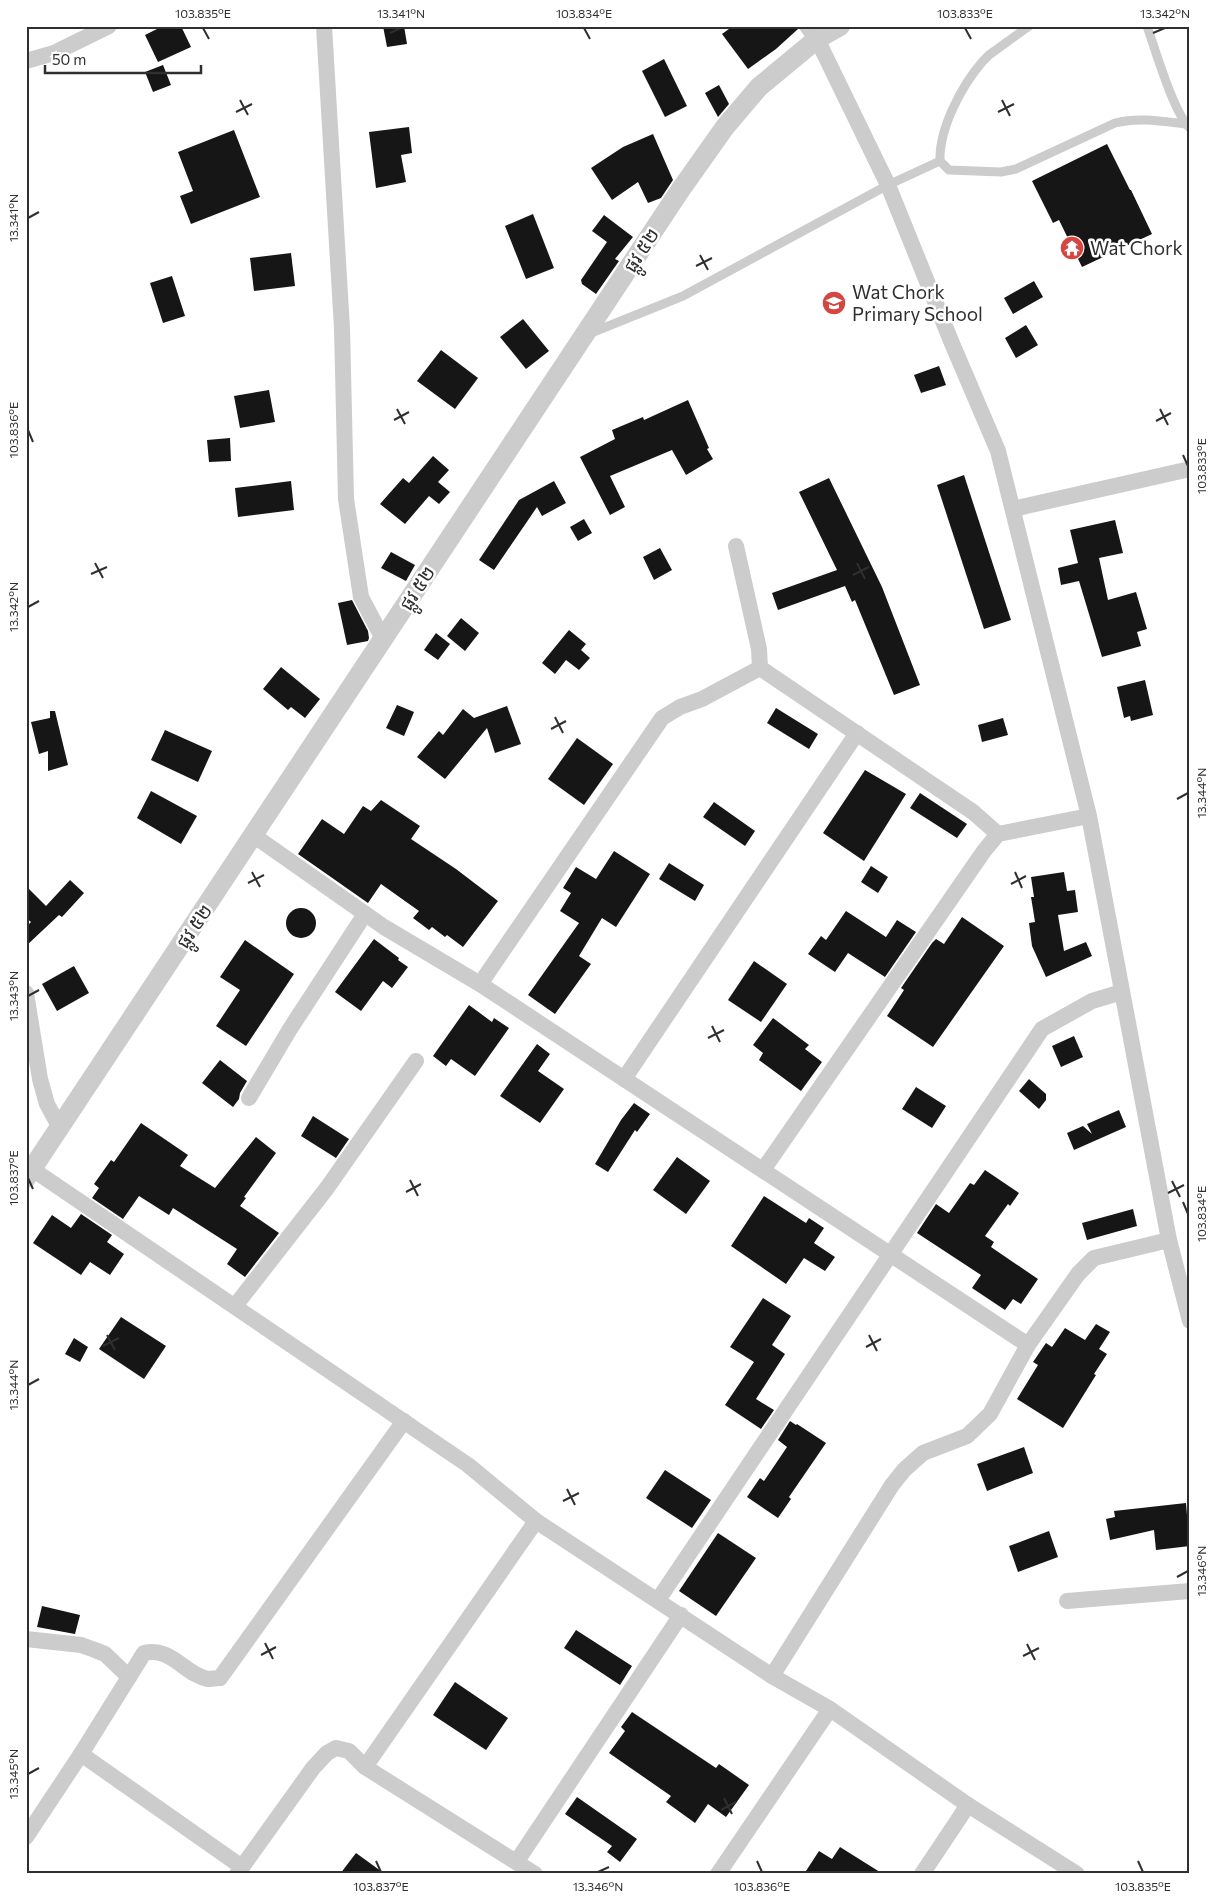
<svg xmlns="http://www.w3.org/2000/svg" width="1216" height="1900" font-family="Commissioner,'Noto Sans Khmer',sans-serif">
  <rect width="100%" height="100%" fill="#fff"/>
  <g fill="#161616">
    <polygon points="163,26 181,26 191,47 158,62 145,35"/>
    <polygon points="383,26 404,26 407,44 387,47"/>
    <polygon points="733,26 797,26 798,29 776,49 748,69 722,34"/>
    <polygon points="664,59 687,106 665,117 642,71"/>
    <polygon points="163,65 171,85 153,92 145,72"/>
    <polygon points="719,85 729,104 718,117 705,93"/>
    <polygon points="409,127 412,153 401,155 406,182 376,188 369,132"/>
    <polygon points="234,130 260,197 191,224 180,196 193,191 178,152"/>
    <polygon points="653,134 673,180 661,198 648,203 638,182 612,200 591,168 623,147"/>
    <polygon points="1107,144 1130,190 1131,190 1152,234 1082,267 1059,220 1053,223 1032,181"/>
    <polygon points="533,214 554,268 526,279 505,226"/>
    <polygon points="604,215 633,237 615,259 619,261 596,294 582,284 581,280 607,242 592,231"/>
    <polygon points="291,253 295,286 254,291 250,258"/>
    <polygon points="172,276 185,316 163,323 150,283"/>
    <polygon points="1034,281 1043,297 1013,314 1004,298"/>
    <polygon points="523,319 549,351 526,369 500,337"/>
    <polygon points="1026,325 1038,345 1016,358 1005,338"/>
    <polygon points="441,350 478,378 455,409 417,381"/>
    <polygon points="939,366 946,385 921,393 914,375"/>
    <polygon points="269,390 275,422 240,428 234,396"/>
    <polygon points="688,400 709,448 707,449 713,459 686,475 672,450 610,476 625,507 610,515 580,457 615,439 612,430 643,417 644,420"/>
    <polygon points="230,438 231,461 209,462 207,440"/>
    <polygon points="433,456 449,470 438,482 450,492 439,504 429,496 405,524 380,504 403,478 409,483"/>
    <polygon points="964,475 1011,620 984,629 937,485"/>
    <polygon points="829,478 882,587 920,685 894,695 855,600 852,602 845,586 778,610 772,593 837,570 799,492"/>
    <polygon points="291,481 294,510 238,517 235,488"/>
    <polygon points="554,481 566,503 542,516 537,507 494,570 479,560 519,500"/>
    <polygon points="584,519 592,533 578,541 570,527"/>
    <polygon points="1115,520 1123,553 1099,558 1108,600 1136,592 1147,629 1137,632 1141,646 1102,657 1079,581 1061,585 1058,568 1078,563 1070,530"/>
    <polygon points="660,548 672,570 654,580 643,557"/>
    <polygon points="391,552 415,565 406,581 381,568"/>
    <polygon points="352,600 368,631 369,638 368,641 347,645 338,603"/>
    <polygon points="461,618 479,633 465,651 447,636"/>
    <polygon points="569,630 586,644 581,650 590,658 579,670 566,660 555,674 542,663"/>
    <polygon points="436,633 450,644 438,660 424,650"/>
    <polygon points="281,667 320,699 305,718 291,707 288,710 263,689"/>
    <polygon points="1145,680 1153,715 1131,721 1130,716 1124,718 1117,687"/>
    <polygon points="397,705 414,712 404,736 386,728"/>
    <polygon points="507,706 521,744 495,753 487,728 445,779 417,757 439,731 443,735 463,709 474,718"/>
    <polygon points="776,708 818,734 809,749 767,723"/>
    <polygon points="50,711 55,711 68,765 48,771 48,751 39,754 31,722 50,718"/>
    <polygon points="1003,718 1008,735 982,742 978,725"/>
    <polygon points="165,730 212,751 198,782 151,760"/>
    <polygon points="577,738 613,764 584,805 548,779"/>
    <polygon points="865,770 906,794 864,861 823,833"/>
    <polygon points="151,791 197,816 181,844 137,818"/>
    <polygon points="920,793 967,824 957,838 910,808"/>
    <polygon points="381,800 420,826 411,839 456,869 498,901 463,947 447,935 445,937 432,927 429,930 413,918 419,911 381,884 368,903 298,854 322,819 344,834 363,806 371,811"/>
    <polygon points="714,802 755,831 745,846 703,817"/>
    <polygon points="614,851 650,874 616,927 602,918 579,956 591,964 555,1014 528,995 579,923 560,911 571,893 563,888 576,867 596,879"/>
    <polygon points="669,863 704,885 695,901 659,879"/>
    <polygon points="871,866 888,877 878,893 861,882"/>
    <polygon points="1064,872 1067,891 1075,890 1078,912 1058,915 1064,951 1086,942 1092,956 1046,977 1032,946 1029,923 1035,922 1031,897 1034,897 1031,877"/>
    <polygon points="70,880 84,893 62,917 59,915 26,946 26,927 31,922 26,918 26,886 46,906"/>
    <circle cx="301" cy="923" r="15"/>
    <polygon points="846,911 886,937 897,920 916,932 885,977 848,953 835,972 808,954 821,936 826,940"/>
    <polygon points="962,917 1004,946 933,1047 887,1016 904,990 901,988 932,943 936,939 944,944"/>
    <polygon points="374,939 399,958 398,960 408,967 392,988 383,981 361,1011 335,992"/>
    <polygon points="245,940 294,974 246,1046 216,1026 240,990 220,977"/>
    <polygon points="754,961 787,984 761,1022 728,1000"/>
    <polygon points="74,966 89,993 57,1011 42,984"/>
    <polygon points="469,1005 492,1022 494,1018 509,1028 475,1076 451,1059 446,1066 433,1056"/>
    <polygon points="773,1018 809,1045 805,1049 822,1062 801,1091 759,1060 763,1053 753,1045"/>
    <polygon points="1074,1036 1083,1057 1061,1067 1052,1046"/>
    <polygon points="537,1044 550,1054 538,1071 564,1089 540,1123 500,1096"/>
    <polygon points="220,1060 247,1081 240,1093 239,1099 233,1107 202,1083"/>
    <polygon points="1029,1079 1046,1094 1046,1100 1039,1109 1019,1091"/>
    <polygon points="916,1087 946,1106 932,1128 902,1109"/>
    <polygon points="634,1103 650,1114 637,1132 635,1130 608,1172 595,1164 621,1120"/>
    <polygon points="1119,1110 1126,1127 1074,1150 1067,1133 1083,1126 1092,1134 1087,1124"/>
    <polygon points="313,1116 349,1139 336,1158 301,1136"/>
    <polygon points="141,1123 188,1155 180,1166 215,1188 256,1137 276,1153 244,1197 246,1198 240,1206 279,1233 245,1277 227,1264 237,1249 173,1208 169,1215 139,1196 123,1219 92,1198 99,1188 94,1184 111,1160 114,1162"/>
    <polygon points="677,1157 710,1181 686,1214 653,1190"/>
    <polygon points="985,1170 1019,1193 1010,1206 1008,1204 985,1236 994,1242 991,1247 1038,1279 1021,1304 1013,1299 1005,1310 972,1288 981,1275 917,1233 936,1204 949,1213 970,1183 974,1185"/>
    <polygon points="764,1196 806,1223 809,1218 824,1228 814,1243 835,1257 825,1271 804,1258 786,1284 731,1246"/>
    <polygon points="1133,1209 1137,1226 1087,1240 1082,1223"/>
    <polygon points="81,1214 112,1235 107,1242 124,1254 110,1275 90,1262 81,1275 33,1243 52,1215 71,1228"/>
    <polygon points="763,1298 791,1316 772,1345 785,1354 756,1399 774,1410 761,1429 725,1405 754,1362 730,1347"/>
    <polygon points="121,1317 166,1346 144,1379 99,1349"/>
    <polygon points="1096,1324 1110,1332 1099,1349 1107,1354 1094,1374 1096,1375 1063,1428 1017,1399 1038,1365 1033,1362 1046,1343 1052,1347 1065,1328 1085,1340"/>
    <polygon points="74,1338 88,1347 80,1362 65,1354"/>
    <polygon points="790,1421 796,1425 797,1424 826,1443 789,1497 791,1499 778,1518 747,1497 760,1478 764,1481 787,1447 778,1440"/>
    <polygon points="1024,1447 1033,1473 987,1491 977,1464"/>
    <polygon points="665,1470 711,1500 692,1528 646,1498"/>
    <polygon points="1186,1503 1187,1515 1190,1515 1190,1546 1156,1550 1154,1530 1110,1540 1106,1519 1115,1517 1114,1511"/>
    <polygon points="1049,1531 1058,1557 1018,1572 1009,1546"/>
    <polygon points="718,1533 756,1558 716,1616 679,1591"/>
    <polygon points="42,1606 80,1615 75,1634 37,1627"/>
    <polygon points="576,1630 632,1666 620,1685 564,1648"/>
    <polygon points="455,1682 508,1718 486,1750 433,1715"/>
    <polygon points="632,1712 716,1768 719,1764 749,1785 726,1817 708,1804 695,1823 666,1802 671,1796 609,1753 625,1731 621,1727"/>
    <polygon points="577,1797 637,1839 620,1862 607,1852 612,1846 565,1814"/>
    <polygon points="840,1847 883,1874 804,1874 819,1851 832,1859"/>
    <polygon points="356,1853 385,1874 340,1874"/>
  </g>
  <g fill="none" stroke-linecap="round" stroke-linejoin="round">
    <g stroke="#ccc" stroke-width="9">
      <path d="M1029,26L989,55L983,61C962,85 939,128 940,161L949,170L1001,172L1016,169L1115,123C1138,117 1161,121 1185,124"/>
      <path d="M1147,26C1155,49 1174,114 1190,128"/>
      <polyline points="591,333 683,296 888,185 940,161"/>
    </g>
    <g stroke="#ccc" stroke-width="16">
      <polyline points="324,26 342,328 346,499 361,597 383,639"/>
      <polyline points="807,26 817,39 888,185 951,341 998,451 1089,816 1169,1240 1190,1321"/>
      <polyline points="26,61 54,53 109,26"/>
      <polyline points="1013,509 1190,469"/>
      <polyline points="736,546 759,649 760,668"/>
      <polyline points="760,668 973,812 998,834"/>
      <polyline points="253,835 384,927 480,984 1028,1345"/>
      <polyline points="480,984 662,718 680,707 702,699 760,668"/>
      <polyline points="26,993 40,1079 47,1104 60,1128"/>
      <polyline points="624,1079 857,733"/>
      <polyline points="249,1098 290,1029 365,914"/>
      <polyline points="32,1169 468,1465 536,1521 772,1676 830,1709 968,1805 1077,1874"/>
      <polyline points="763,1170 984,851 998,834 1089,816"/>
      <polyline points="235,1306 327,1188 416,1061"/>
      <polyline points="658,1600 1042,1029 1092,1001 1122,992"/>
      <polyline points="1067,1601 1190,1591"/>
      <polyline points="26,1639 81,1645 95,1650 105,1654 129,1677"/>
      <polyline points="772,1676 892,1485 904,1470 923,1453 967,1436 990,1414 1028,1345 1078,1274 1094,1258 1169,1240"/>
      <path d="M81,1754L144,1653C171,1646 185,1675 208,1679C211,1679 216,1678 220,1678L404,1421"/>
      <polyline points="365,1767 536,1521"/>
      <polyline points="26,1837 81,1754 242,1867"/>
      <polyline points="517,1861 681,1615"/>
      <polyline points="237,1874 313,1768 327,1753 336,1748 349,1751 365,1767 535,1874"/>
      <polyline points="718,1874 830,1709"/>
      <polyline points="922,1874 968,1805"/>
    </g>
    <polyline stroke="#ccc" stroke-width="20" points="26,1178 679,192 725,127 759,87 817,39 840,26"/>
  </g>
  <path fill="none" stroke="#2f2f2f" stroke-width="2" d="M203,28L209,39M584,28L590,39M965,28L971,39M390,33L401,28M1153,33L1165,28M240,100L248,115M1002,100L1010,116M236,112L252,104M998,112L1014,104M28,218L39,212M700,255L708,270M696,266L712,258M397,409L405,424M1160,409L1168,425M394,420L409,412M1156,421L1171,413M28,430L33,442M1183,455L1188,466M95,563L103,578M857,563L865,579M91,574L107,567M853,575L869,567M28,607L39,601M555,717L563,733M551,729L566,721M1177,799L1188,793M252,872L260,887M1015,872L1022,888M248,883L264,875M1011,884L1026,876M28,996L39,990M712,1026L720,1042M708,1038L724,1030M28,1178L33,1189M410,1180L418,1196M1172,1181L1180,1197M406,1192L421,1184M1168,1193L1184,1185M1183,1202L1188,1214M107,1335L115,1350M869,1335L877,1351M103,1346L119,1338M866,1347L881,1339M28,1385L39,1379M567,1489L575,1505M563,1501L579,1493M1177,1577L1188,1571M265,1643L273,1659M1027,1644L1035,1660M261,1655L276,1647M1023,1656L1039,1648M28,1774L39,1768M724,1798L732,1814M721,1810L736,1802M376,1861L381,1872M757,1861L762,1872M1138,1861L1143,1872M598,1872L609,1867"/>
  <defs>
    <g id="temple-disc" transform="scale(1.25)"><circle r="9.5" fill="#d54542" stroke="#fff"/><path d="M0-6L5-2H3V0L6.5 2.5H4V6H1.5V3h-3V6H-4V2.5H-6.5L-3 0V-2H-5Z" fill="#fff"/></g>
    <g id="school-disc" transform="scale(1.25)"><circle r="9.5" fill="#d54542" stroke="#fff"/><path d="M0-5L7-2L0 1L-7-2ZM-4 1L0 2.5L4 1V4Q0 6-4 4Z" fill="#fff"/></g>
  </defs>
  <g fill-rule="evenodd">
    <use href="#temple-disc" x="1072" y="248"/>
    <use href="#school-disc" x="834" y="303"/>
  </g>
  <g text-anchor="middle" stroke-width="5" stroke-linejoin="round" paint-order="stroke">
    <g font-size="19" fill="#2f2f2f" stroke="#fff" text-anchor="start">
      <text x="1090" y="255">Wat Chork</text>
      <text x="852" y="299">Wat Chork<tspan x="852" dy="22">Primary School</tspan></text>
    </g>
    <g font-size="19" fill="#2f2f2f" stroke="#fff">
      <text transform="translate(641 250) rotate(-57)" y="7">ផ្លូវ ៥២</text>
      <text transform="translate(417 588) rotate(-57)" y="7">ផ្លូវ ៥២</text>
      <text transform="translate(194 926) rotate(-56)" y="7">ផ្លូវ ៥២</text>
    </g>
  </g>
  <rect width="1216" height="1900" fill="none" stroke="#ffffff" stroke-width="55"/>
  <path d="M45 65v8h156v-8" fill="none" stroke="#2f2f2f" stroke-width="2.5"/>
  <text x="52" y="65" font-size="15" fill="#2f2f2f" stroke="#ffffff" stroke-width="4" paint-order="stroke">50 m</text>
  <rect x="28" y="28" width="1160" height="1844" fill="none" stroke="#2f2f2f" stroke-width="2"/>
  <g font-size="12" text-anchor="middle" fill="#2f2f2f">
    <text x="203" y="18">103.835°E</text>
    <text x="401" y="18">13.341°N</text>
    <text x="584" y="18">103.834°E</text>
    <text x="965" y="18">103.833°E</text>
    <text x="1165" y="18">13.342°N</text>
    <text transform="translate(14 218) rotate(-90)" y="4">13.341°N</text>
    <text transform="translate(14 430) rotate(-90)" y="4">103.836°E</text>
    <text transform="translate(1202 466) rotate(-90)" y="4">103.833°E</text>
    <text transform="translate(14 607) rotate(-90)" y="4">13.342°N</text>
    <text transform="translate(1202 793) rotate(-90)" y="4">13.344°N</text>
    <text transform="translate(14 996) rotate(-90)" y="4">13.343°N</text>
    <text transform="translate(14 1178) rotate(-90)" y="4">103.837°E</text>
    <text transform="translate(1202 1214) rotate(-90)" y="4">103.834°E</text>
    <text transform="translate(14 1385) rotate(-90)" y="4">13.344°N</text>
    <text transform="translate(1202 1571) rotate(-90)" y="4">13.346°N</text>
    <text transform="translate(14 1774) rotate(-90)" y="4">13.345°N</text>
    <text x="381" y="1891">103.837°E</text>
    <text x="598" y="1891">13.346°N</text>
    <text x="762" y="1891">103.836°E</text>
    <text x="1143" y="1891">103.835°E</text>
  </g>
</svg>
